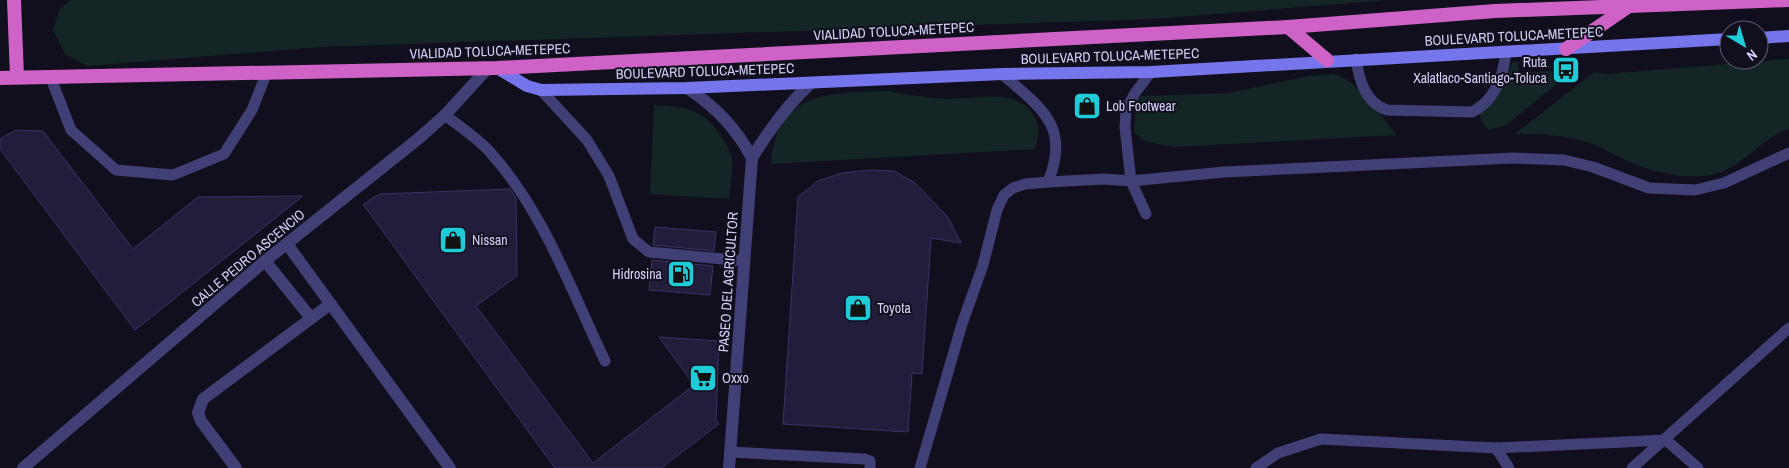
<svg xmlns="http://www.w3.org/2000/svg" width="1789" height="468" font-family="'Archivo Narrow',sans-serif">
  <rect width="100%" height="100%" fill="#110f1d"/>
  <g fill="#132625">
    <polygon points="71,0 1389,0 1153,19 320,47 87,66 65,54 53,30 60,8"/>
    <path d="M1789,59V129C1761,138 1746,164 1718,173C1690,182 1651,172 1625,160C1610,152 1596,144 1580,140C1559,135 1536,134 1515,134L1594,72L1606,74Z"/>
    <polygon points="1513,62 1518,62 1519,73 1576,69 1506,125 1489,130 1485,127 1474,102 1488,100"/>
    <path d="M1333,74C1361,82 1379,114 1397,135L1174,147L1144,141L1134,132L1136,101L1142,96L1228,93L1309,76Z"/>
    <path d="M887,91C906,94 925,98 945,99C971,100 1015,87 1032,113C1041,126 1039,135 1035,149L771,164C776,91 828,93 887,91Z"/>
    <path d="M654,105C686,107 706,109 723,139C727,145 731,153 732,160C733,173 730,186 729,199L650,194Z"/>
  </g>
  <g fill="#221d3b" stroke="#3b3364">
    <polygon points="16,130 43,131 133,249 198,197 303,196 135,330 0,149 0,139"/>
    <polygon points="870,170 894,171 915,183 948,217 961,243 931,238 922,374 912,373 908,432 783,424 798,197 818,181 842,173"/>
    <polygon points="510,189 516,198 517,276 476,306 593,463 694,385 659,337 719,341 716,420 719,424 661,468 555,468 363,204 380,194"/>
    <polygon points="655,227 716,232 714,251 653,245"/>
    <polygon points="652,260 713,266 710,295 649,290"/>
  </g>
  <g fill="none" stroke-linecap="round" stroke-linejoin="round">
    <g stroke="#404076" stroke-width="11">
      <path d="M1356,59C1359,79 1365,103 1387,110L1472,112C1495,101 1503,76 1506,53"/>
      <path d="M1002,74C1041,108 1071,126 1048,182"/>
      <polyline points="50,76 71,130 116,170 173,175 224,154 252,110 267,72"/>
      <polyline points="541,90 587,140 609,176 633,239 649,252 744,261"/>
      <path d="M445,115C460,127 477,138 489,151C543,210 571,290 605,361"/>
      <polyline points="1146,214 1131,181 1125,127 1126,110 1135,93 1151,72"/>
      <polyline points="1496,448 1509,468"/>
      <polyline points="730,452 865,459 870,461 870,468"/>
      <polyline points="920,468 962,324 983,265 997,210 1004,195 1013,188 1025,184 1048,182 1104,179 1131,181 1224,172 1513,158 1564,160 1593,167 1649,188 1695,190 1724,183 1789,153"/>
      <polyline points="1256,468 1278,453 1321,439 1496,448 1666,440 1698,468"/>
      <polyline points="1632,468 1789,328"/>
    </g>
    <g stroke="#404076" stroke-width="12">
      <path d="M687,88C716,107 736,128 752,158"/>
      <polyline points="287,244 450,468"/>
      <polyline points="265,261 311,318"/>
      <polyline points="23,468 265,261 418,139 445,115 488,68"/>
      <polyline points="236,468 201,421 198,413 203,399 329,305"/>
      <path d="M729,468L752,158C769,130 786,106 811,83"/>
    </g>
    <g stroke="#7576eb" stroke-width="12">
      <polyline points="1759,38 1789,36"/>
      <polyline points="497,68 527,86 541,90 687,88 1002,74 1151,72 1729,39"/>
    </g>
    <g stroke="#ce62c6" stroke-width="14">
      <polyline points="14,0 17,77"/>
      <polyline points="1288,27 1327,60"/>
      <polyline points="1566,49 1629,6"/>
      <polyline points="0,78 497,68 1288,27 1495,11 1789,0"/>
    </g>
  </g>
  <defs>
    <g id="bus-square" transform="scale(1.4375)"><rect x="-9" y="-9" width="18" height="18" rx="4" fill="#1fcbd7" stroke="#110f1d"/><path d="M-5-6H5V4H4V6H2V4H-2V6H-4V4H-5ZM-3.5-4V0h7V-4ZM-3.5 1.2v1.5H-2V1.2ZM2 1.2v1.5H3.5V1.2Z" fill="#111"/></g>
    <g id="shop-square" transform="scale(1.4375)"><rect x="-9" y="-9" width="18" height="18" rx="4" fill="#1fcbd7" stroke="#110f1d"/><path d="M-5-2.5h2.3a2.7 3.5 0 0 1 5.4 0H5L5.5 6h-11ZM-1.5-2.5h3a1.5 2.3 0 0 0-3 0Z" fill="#111"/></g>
    <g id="fuel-square" transform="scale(1.4375)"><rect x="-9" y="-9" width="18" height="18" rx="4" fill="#1fcbd7" stroke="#110f1d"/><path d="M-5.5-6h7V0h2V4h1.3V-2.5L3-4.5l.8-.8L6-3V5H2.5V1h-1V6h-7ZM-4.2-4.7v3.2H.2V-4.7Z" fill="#111"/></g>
    <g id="supermarket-square" transform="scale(1.4375)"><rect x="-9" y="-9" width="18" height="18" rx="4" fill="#1fcbd7" stroke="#110f1d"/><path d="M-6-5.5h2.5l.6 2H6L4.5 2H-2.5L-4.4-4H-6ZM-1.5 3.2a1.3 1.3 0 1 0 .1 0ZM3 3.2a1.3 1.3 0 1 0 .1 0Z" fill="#111"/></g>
  </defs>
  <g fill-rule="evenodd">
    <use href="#bus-square" x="1566" y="70"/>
    <use href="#shop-square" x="1087" y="106"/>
    <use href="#shop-square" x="453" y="240"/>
    <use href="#fuel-square" x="681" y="274"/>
    <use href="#shop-square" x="858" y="308"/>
    <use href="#supermarket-square" x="703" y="378"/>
  </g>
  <g text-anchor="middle" stroke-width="4" stroke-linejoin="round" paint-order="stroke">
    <g font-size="14" fill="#d4d1f8" stroke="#110f1d">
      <text transform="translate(894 31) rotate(-3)" y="5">VIALIDAD TOLUCA-METEPEC</text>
      <text transform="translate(1514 36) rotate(-3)" y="5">BOULEVARD TOLUCA-METEPEC</text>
      <text transform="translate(490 51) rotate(-2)" y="5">VIALIDAD TOLUCA-METEPEC</text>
      <text transform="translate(1110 56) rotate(-2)" y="5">BOULEVARD TOLUCA-METEPEC</text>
      <text transform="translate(705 71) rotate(-2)" y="5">BOULEVARD TOLUCA-METEPEC</text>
      <text transform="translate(248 258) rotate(-40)" y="5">CALLE PEDRO ASCENCIO</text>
      <text transform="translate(728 282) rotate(-86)" y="5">PASEO DEL AGRICULTOR</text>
    </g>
    <g font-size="14" fill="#d4d1f8" stroke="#110f1d" text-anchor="start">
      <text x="1547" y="67" text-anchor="end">Ruta<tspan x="1547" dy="16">Xalatlaco-Santiago-Toluca</tspan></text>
      <text x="1106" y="111">Lob Footwear</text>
      <text x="472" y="245">Nissan</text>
      <text x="662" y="279" text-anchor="end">Hidrosina</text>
      <text x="877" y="313">Toyota</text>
      <text x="722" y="383">Oxxo</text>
    </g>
  </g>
  <g transform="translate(1744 45) rotate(142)"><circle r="24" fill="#110f1d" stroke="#5f5d75"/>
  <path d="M0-4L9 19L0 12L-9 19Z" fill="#1fcbd7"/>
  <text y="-8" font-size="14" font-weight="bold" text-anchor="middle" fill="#d4d1f8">N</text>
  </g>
</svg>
